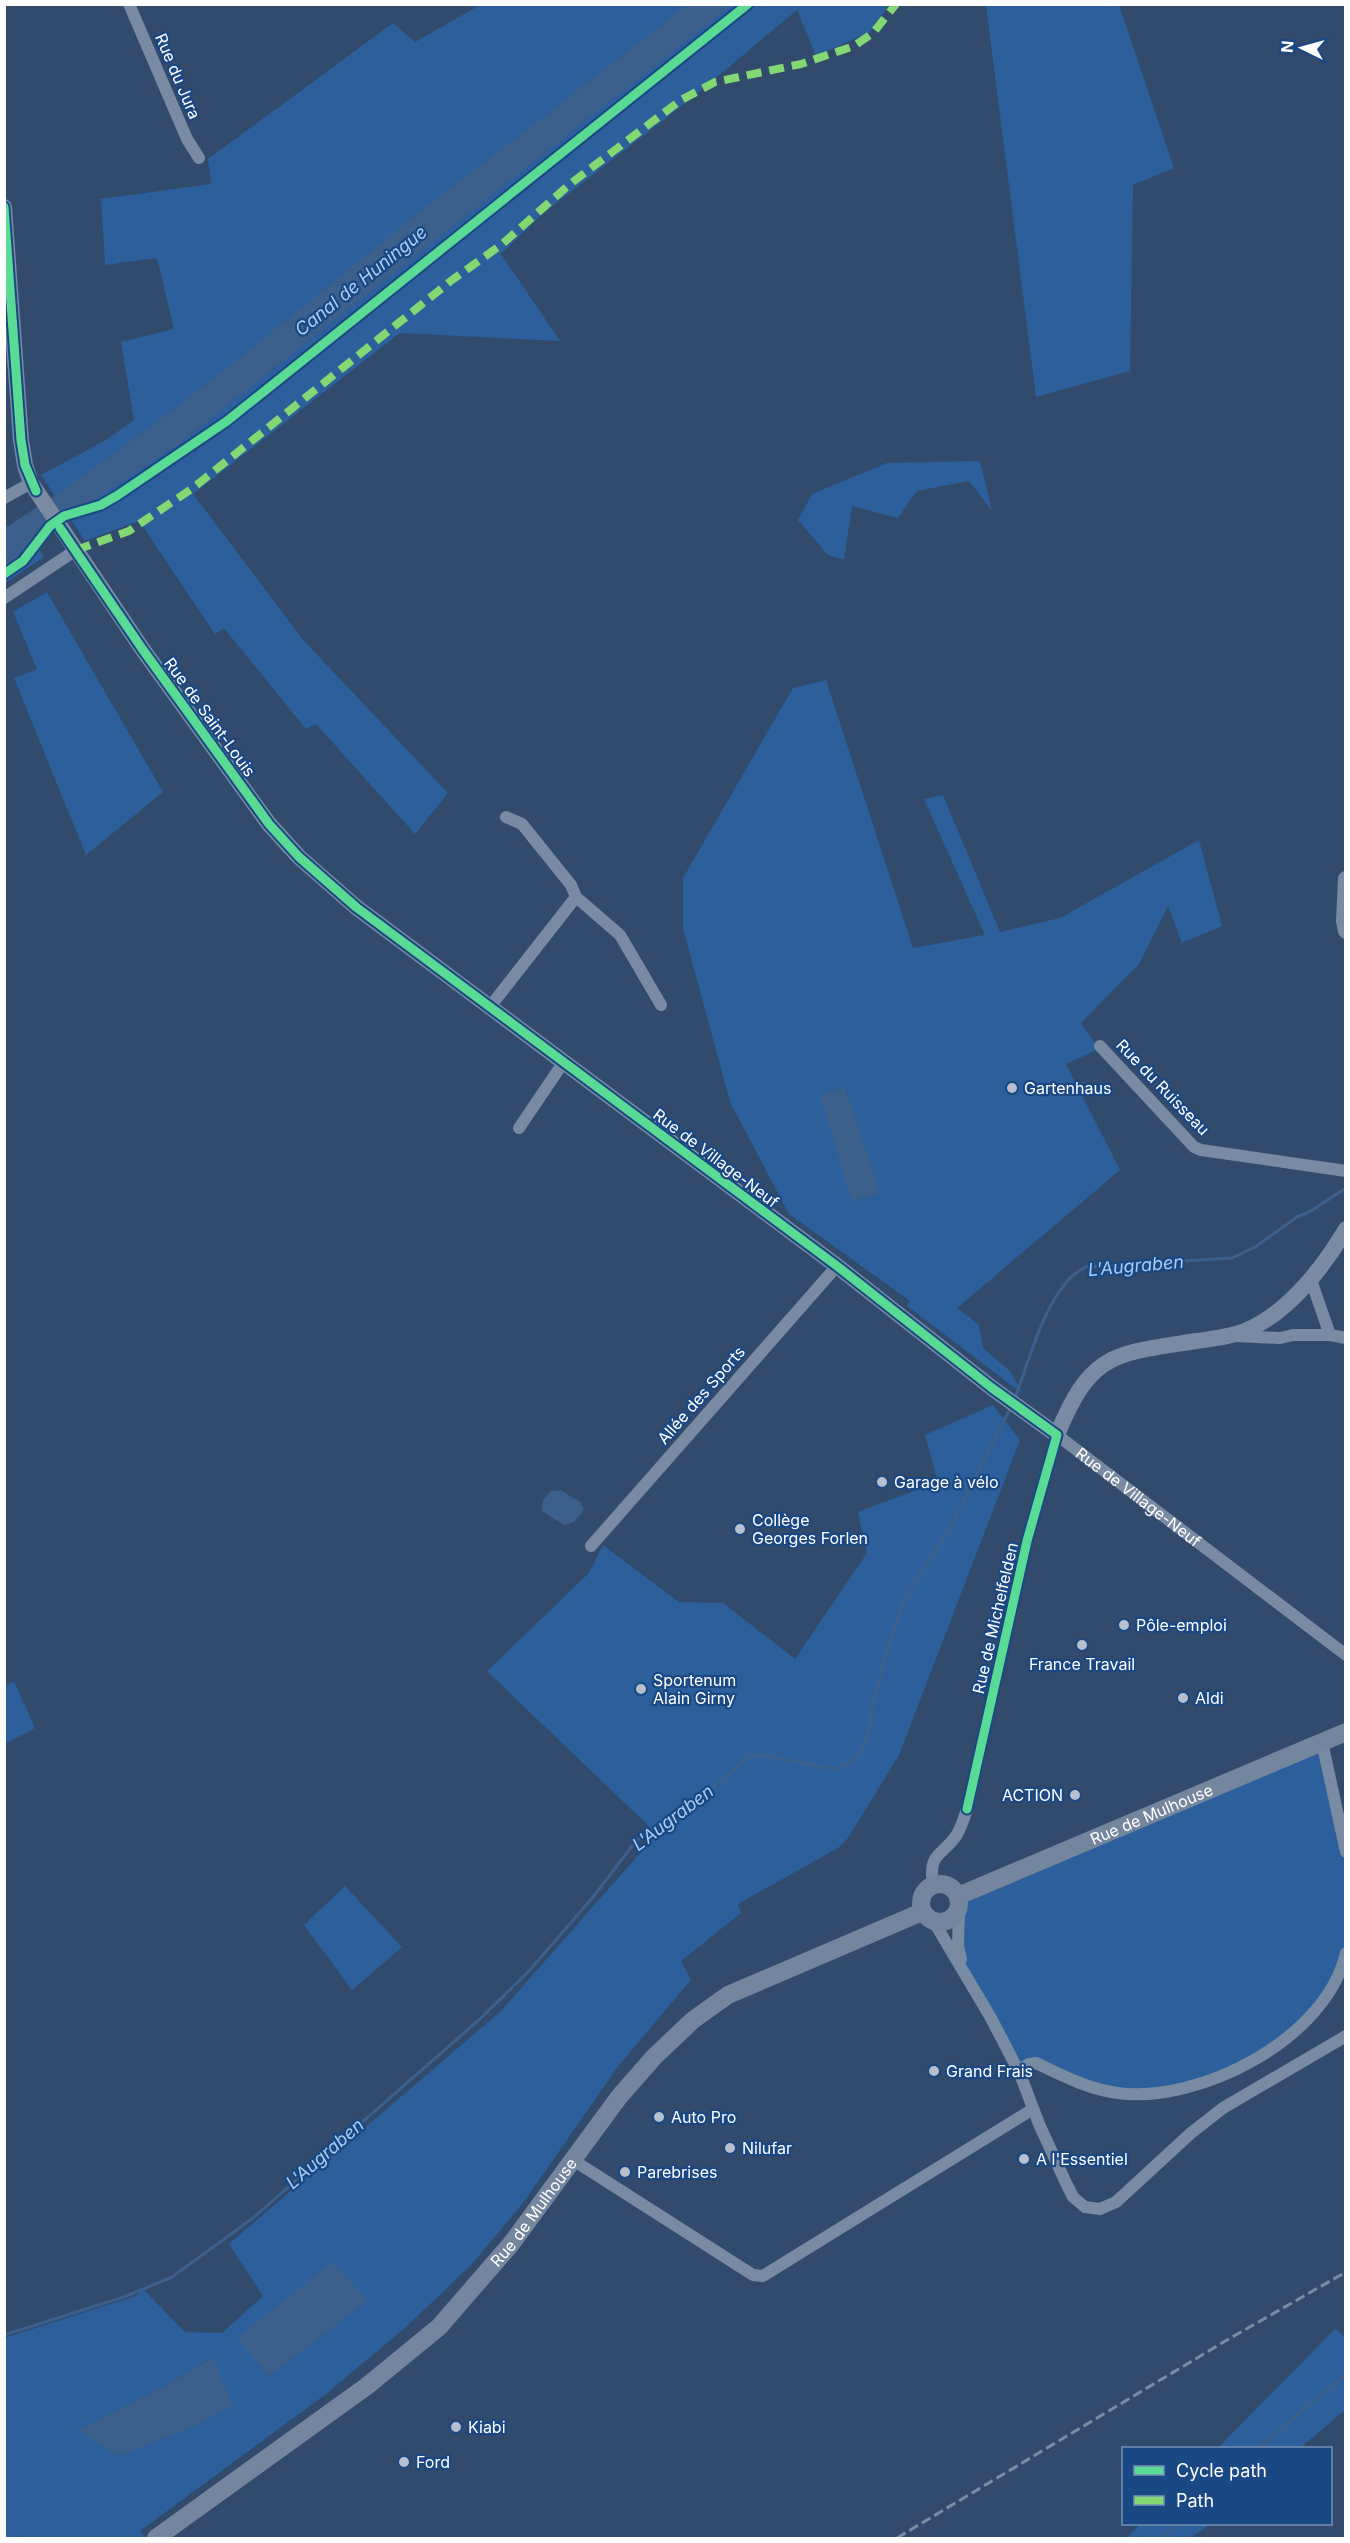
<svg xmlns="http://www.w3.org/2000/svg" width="1350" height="2543" font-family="Inter,sans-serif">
  <rect width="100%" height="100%" fill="#324b6c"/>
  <g fill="#2c5f9c" fill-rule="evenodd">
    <polygon points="480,5 889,5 870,32 816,56 797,10 693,97 541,215 501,254 560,341 400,333 193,494 304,641 448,793 415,834 316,724 306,729 224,628 215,634 139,521 85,541 41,475 106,440 134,420 121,342 174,329 157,258 105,265 101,199 211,184 208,159 393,23 415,42"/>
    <polygon points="986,5 1119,5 1174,168 1133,185 1130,371 1036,397"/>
    <polygon points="980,461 992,511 969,481 917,491 898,518 852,506 844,560 828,555 798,520 812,494 887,463"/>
    <polygon points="33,539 44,557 5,583 5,569"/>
    <polygon points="47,592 163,792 86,855 14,678 37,669 13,612"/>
    <polygon points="826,680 913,948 985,935 924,799 943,795 1000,932 1060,918 1199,840 1222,926 1182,943 1168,906 1139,964 1081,1023 1099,1049 1066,1064 1120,1170 957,1308 979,1325 983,1348 1010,1371 1023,1394 907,1306 910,1301 789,1214 730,1102 683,928 683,878 793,688"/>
    <path d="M993,1405L1020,1440L899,1755L848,1838L838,1848L738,1904L741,1913L681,1961L691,1980L619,2065L523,2203L471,2265L406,2327L326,2394L140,2531L147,2538H5L4,2338L136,2296L143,2289L185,2332L222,2333L263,2296L229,2244L500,2012L657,1834L487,1671L589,1573L603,1545L679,1602L723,1603L795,1659L867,1553L858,1512L938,1482L925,1435ZM212,2358L200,2424L168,2384Z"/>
    <polygon points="14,1681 35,1728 5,1744 5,1686"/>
    <polygon points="1325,1749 1345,1852 1346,1953 1333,1986 1272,2048 1193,2087 1119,2093 1036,2063 1018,2070 964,1972 961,1920 965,1903"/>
    <polygon points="345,1886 402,1947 352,1990 304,1925"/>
    <polygon points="1335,2329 1345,2337 1345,2410 1300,2448 1218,2448"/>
    <polygon points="1141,2524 1210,2524 1191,2538 1126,2538"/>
  </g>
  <g fill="#3d5f8b">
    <path d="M686,5H731L176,446L88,503L63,513L38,531L29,545L5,569V528C147,438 270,333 401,227C495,152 593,81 686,5Z"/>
    <polygon points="845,1087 880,1193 852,1201 820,1096"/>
    <polygon points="560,1490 580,1502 584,1510 574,1522 564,1525 542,1511 543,1500 551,1491"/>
    <polygon points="332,2262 368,2300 269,2376 237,2338"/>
    <polygon points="212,2358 233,2404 200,2424 118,2456 78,2430 168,2384"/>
  </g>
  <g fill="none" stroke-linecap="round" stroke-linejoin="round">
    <g stroke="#3d5f8b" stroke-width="3">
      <path d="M1015,1398C1029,1362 1048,1283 1086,1267L1232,1258L1255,1247L1297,1217L1311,1211L1346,1188"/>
      <polyline points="4,2335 124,2297 172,2277 253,2218 481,2018 529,1971 593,1897 636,1841 656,1827 681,1816 749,1756 762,1755 834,1769 849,1763 862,1751 869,1733 871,1713 883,1666 902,1603 948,1532 1010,1409"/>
      <polyline points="1258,2448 1346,2374"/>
      <polyline points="1162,2538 1177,2524"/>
    </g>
    <g stroke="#788ba2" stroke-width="12">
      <polyline points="129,4 187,139 199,158"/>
      <polyline points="4,498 31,483"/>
      <polyline points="4,598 76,550"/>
      <polyline points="506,817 522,824 571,885 576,897 620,935 661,1005"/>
      <polyline points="489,1008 576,897"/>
      <polyline points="1100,1046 1194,1147 1201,1150 1346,1171"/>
      <polyline points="519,1128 563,1063"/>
      <polyline points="1311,1280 1330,1335"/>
      <polyline points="1236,1336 1280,1338 1293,1335 1330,1335 1346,1338"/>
      <polyline points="591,1546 837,1266"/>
      <polyline points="1322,1742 1346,1852"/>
      <path id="s1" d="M933,1885C928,1853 941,1857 956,1836C961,1828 964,1818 967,1809L1027,1541L1057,1435L1346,1655"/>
      <polyline points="959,1909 958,1946 961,1959"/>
      <polyline points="934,1922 991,2018 1020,2074 1039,2124 1066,2183 1073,2197 1085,2207 1100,2209 1116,2202 1191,2133 1223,2108 1346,2036"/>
      <path d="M1018,2070L1029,2064L1036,2063C1063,2076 1088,2089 1117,2093C1200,2104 1326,2039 1346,1953"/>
      <polyline points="573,2160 753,2275 763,2276 1033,2109"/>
    </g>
    <g stroke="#788ba2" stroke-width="16">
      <path d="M4,207L21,440L25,465L31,483L143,650L269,824L299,857L356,907L837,1266L992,1388L1057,1435C1091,1352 1113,1354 1196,1341C1212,1339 1229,1337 1245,1331C1287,1314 1323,1268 1346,1229"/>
      <polyline points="1346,879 1344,921 1346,931"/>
    </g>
    <g stroke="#73869e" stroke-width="18">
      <circle cx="940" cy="1903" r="19"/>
      <path id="s2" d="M958,1896L1346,1732"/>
      <path id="s3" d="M156,2538L367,2386L439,2327L511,2244L619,2097L654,2057L693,2020L728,1995L922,1912"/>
    </g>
    <polyline stroke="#798ca2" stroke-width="3" stroke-dasharray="10 4.5" stroke-linecap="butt" points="897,2538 1227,2340 1346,2272"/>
    <polyline stroke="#83d873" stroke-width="8" stroke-dasharray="15 8" stroke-linecap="butt" points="76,550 129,531 193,488 452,280 501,245 570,184 681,100 715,82 801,64 854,46 873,33 896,4"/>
    <g stroke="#194884" stroke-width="13">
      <g id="cycleway">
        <polyline points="4,207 21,440 25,465 36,491"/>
        <polyline points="60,528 143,650 269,824 299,857 356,907 837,1266 992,1388 1057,1435 1027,1541 967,1809"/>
        <polyline points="4,574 23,561 50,526 64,516 101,505 118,495 227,421 748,4"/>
      </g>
    </g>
    <use href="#cycleway" stroke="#5adb95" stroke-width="9"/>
  </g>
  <g fill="#b7c0cc" stroke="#194884" stroke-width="2">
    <circle cx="1012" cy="1088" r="6"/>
    <circle cx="882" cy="1482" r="6"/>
    <circle cx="740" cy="1529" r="6"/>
    <circle cx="1124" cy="1625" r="6"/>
    <circle cx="1082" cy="1645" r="6"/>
    <circle cx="641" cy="1689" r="6"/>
    <circle cx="1183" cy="1698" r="6"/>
    <circle cx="1075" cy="1795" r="6"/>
    <circle cx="934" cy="2071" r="6"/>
    <circle cx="659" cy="2117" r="6"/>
    <circle cx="730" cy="2148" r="6"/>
    <circle cx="1024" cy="2159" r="6"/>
    <circle cx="625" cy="2172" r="6"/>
    <circle cx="456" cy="2427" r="6"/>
    <circle cx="404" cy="2462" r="6"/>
  </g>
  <g text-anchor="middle" stroke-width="4.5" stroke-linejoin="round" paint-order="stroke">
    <g font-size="16" fill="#fff" stroke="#194884">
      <text transform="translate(178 76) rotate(67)" y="6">Rue du Jura</text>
      <text transform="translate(210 717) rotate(54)" y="6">Rue de Saint-Louis</text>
      <text transform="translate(1163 1087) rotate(46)" y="6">Rue du Ruisseau</text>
      <text transform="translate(716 1158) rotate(37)" y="6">Rue de Village-Neuf</text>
      <text transform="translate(701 1395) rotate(-49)" y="6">Allée des Sports</text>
      <text dy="6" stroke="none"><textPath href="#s1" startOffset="574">Rue de Village-Neuf</textPath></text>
      <text transform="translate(995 1618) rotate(-77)" y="6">Rue de Michelfelden</text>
      <text dy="6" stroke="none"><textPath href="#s2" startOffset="210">Rue de Mulhouse</textPath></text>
      <text dy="6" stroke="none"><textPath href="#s3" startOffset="502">Rue de Mulhouse</textPath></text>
    </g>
    <g font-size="16" fill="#fff" stroke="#194884" text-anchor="start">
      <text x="1024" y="1094">Gartenhaus</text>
      <text x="894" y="1488">Garage à vélo</text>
      <text x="752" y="1526">Collège<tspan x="752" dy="18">Georges Forlen</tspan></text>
      <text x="1136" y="1631">Pôle-emploi</text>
      <text x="1082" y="1670" text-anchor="middle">France Travail</text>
      <text x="653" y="1686">Sportenum<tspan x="653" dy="18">Alain Girny</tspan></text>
      <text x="1195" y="1704">Aldi</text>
      <text x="1063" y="1801" text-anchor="end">ACTION</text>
      <text x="946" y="2077">Grand Frais</text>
      <text x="671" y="2123">Auto Pro</text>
      <text x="742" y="2154">Nilufar</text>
      <text x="1036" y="2165">A l'Essentiel</text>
      <text x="637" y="2178">Parebrises</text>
      <text x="468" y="2433">Kiabi</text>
      <text x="416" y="2468">Ford</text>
    </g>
    <g font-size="18" font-style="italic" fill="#a9ccf4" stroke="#194884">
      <text transform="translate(361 281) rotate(-39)" y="6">Canal de Huningue</text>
      <text transform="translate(1136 1266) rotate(-5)" y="6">L'Augraben</text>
      <text transform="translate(673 1818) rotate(-37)" y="6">L'Augraben</text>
      <text transform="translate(325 2154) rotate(-41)" y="6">L'Augraben</text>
    </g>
  </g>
  <rect width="1350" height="2543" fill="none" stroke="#ffffff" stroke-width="12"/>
  <rect x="1122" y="2447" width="210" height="78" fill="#194884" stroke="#7591b5" stroke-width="1.5"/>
  <rect x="1134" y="2466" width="30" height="9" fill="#5adb95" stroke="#7591b5" stroke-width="1.5"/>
  <text x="1176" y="2477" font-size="18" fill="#ffffff">Cycle path</text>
  <rect x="1134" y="2496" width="30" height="9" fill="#83d873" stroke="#7591b5" stroke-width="1.5"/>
  <text x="1176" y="2507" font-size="18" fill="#ffffff">Path</text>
  <g transform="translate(1302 48) rotate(275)" stroke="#194884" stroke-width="4.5" paint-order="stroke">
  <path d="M0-4.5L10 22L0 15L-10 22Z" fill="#ffffff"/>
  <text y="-9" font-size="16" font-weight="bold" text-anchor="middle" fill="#ffffff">N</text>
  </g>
</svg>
